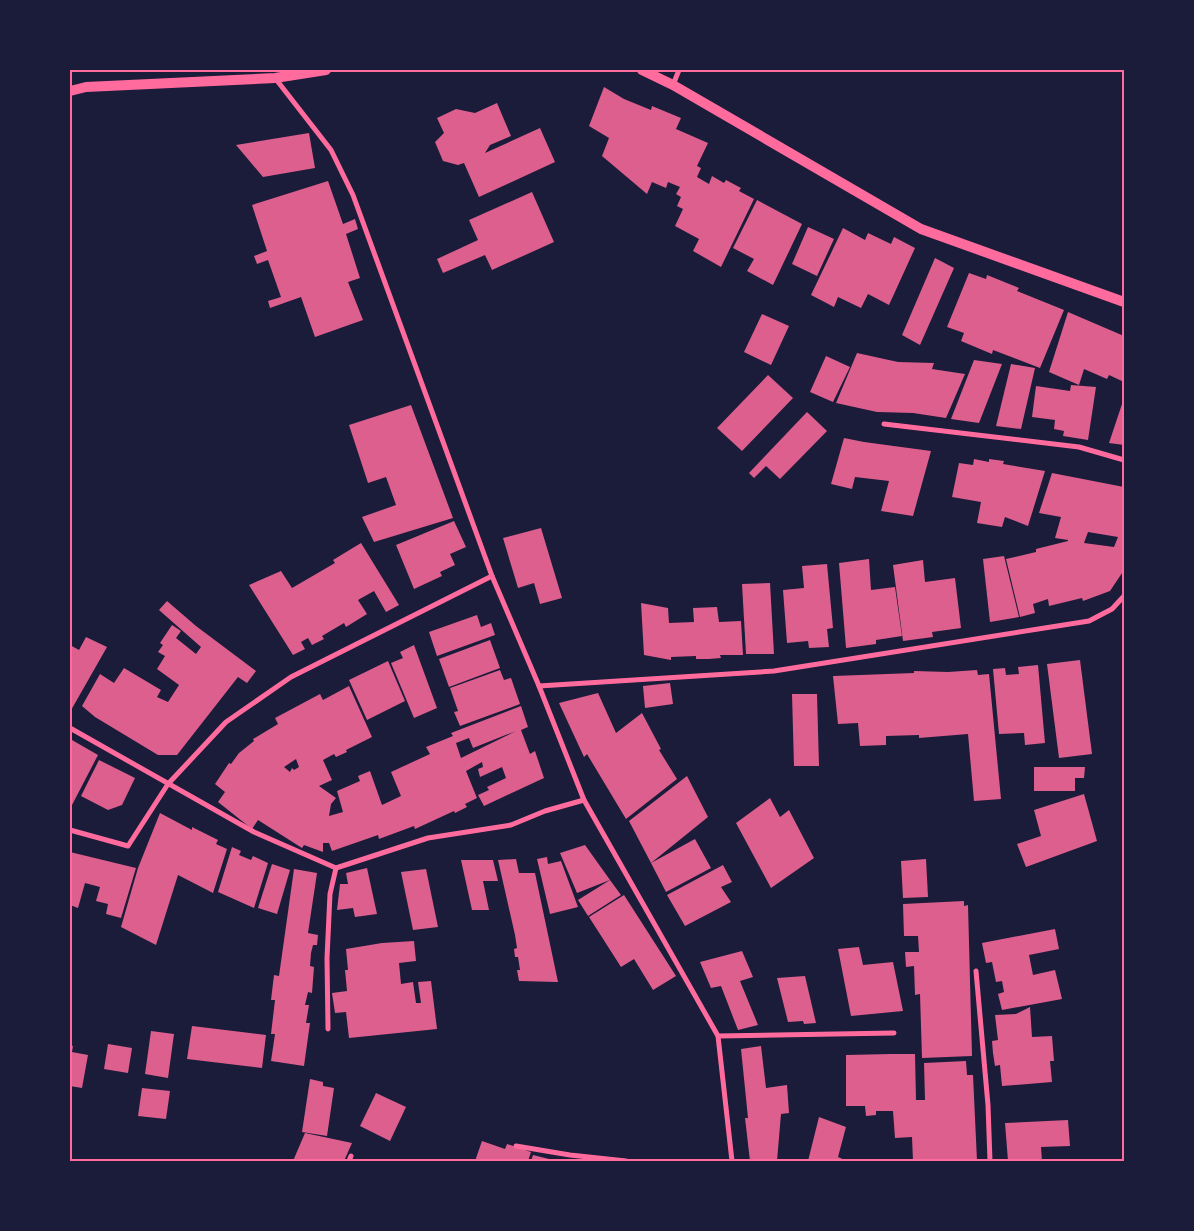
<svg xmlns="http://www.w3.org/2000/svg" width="1194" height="1231" font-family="'Times New Roman',serif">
  <rect width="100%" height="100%" fill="#1b1b3a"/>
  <g fill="#dd5f8e" fill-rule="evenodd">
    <polygon points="604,87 624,99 651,110 652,106 681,118 676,129 708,143 697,166 701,168 697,177 709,184 712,176 724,183 726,180 741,188 739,191 754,199 721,267 693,251 699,239 675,226 683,209 677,206 681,197 676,194 680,187 668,182 666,188 652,182 647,194 602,156 609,138 589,126"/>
    <polygon points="497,103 511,136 490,145 485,153 540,128 555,162 479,197 464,163 458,165 443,161 435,142 444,133 437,118 456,109 475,113"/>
    <polygon points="309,133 315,168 263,177 236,145"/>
    <polygon points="328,181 343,224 355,219 358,229 346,234 360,278 348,282 363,320 315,337 301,297 270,308 268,301 281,297 268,260 257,264 254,256 267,251 252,205"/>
    <polygon points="532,192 554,242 492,270 485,255 443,273 437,259 478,240 469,220"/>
    <polygon points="757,200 802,224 773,285 747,271 754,259 733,248"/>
    <polygon points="808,227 834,239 817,276 792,264"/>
    <polygon points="843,228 865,240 868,233 891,244 894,237 915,248 889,305 868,294 861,308 838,297 834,307 811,295"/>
    <polygon points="935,258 954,268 920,345 902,335"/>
    <polygon points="969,273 986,279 987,275 1019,288 1017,291 1064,310 1040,368 993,350 992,354 961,341 964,333 947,327"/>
    <polygon points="1068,312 1124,336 1124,382 1109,375 1107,379 1084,369 1079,385 1049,372"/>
    <polygon points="762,314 789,326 771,365 744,352"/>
    <polygon points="857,353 898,362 934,363 932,369 965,374 946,418 913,413 877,412 836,403"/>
    <polygon points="826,356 850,367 833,402 810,392"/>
    <polygon points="974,360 1002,364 979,423 951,419"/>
    <polygon points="1011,364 1035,368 1021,429 996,426"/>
    <polygon points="768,375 793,398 742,451 717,428"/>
    <polygon points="1071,385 1096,387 1088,440 1063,436 1064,431 1054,429 1055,420 1032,417 1036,386 1070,391"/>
    <polygon points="1124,398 1124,445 1109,443"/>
    <polygon points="411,405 453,518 374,542 362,517 396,505 386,477 368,483 349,425"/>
    <polygon points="807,412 827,431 780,479 766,466 754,478 749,473"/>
    <polygon points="844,438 864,442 931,451 913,516 881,511 889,481 855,477 852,489 831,484"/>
    <polygon points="974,459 989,462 989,459 1004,461 1003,464 1045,471 1028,526 1005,517 1002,527 977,523 981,502 952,497 959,463 973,465"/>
    <path d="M1052,473L1124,487V570L1110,591L1083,601L1082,598L1049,606L1048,599L1033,604L1035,613L1020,617L1006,559L1036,552V549L1068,541V540L1055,538L1061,517L1039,513ZM1088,532L1118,537L1114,547L1084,543Z"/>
    <polygon points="454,521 466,547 450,554 455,565 440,572 442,576 414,589 396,545"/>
    <polygon points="541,528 562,598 540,604 534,583 518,588 503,538"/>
    <polygon points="361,543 399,605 386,612 374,591 358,600 367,614 346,627 344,623 322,636 324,639 312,645 308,638 301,642 305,649 293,655 249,585 281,571 292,588 335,563 333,560"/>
    <polygon points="1004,556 1019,617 990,622 983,559"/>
    <polygon points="869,559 871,590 895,587 902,636 876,640 876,644 846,648 839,563"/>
    <polygon points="923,560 925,582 955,578 961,628 932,632 933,637 903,641 893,565"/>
    <polygon points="827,564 833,628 827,629 829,647 809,648 808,641 787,643 783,590 804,588 802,566"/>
    <polygon points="770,583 774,654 746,654 742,584"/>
    <polygon points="167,601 196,626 256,671 247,683 238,677 177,755 158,755 95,717 82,706 100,674 114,683 124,668 161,690 157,697 168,702 179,685 157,669 165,656 158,652 163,645 160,643 172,625 181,631 176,638 196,654 201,647 159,610"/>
    <polygon points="641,603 668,608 669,623 694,622 693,608 717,607 719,622 741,621 743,655 720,655 721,658 709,659 696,659 696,656 671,657 671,660 644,655"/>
    <polygon points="477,615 481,627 491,623 495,635 437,656 429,632"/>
    <polygon points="86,637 107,647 70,712 70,645 79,650"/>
    <polygon points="490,640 500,668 449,687 439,659"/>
    <polygon points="414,645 437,708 414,718 391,663 403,658 400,652"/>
    <polygon points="1080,660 1092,754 1059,758 1047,664"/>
    <polygon points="388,661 405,701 367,720 349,680"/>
    <polygon points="1038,665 1045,743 1025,745 1024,733 999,734 993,669 1005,668 1006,675 1019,674 1018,667"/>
    <polygon points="500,670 504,680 511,678 520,704 460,726 454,712 458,711 450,688"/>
    <polygon points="977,670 978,675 989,674 1001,799 974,801 968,734 919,738 919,735 886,736 886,745 860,746 858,723 838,724 833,676 914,673 914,671 948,672"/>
    <polygon points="670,683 673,704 645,708 643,686"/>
    <path d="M349,686L372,737L346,750L347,752L336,757L334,754L323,760L332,780L319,786L336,798L331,804L329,816L343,812L337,791L360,781L358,776L370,771L382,805L401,796L391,772L430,754L426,747L453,736L451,733L521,706L528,727L521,730L530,754L535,751L544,778L484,806L478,795L489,790L487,787L506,778L502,767L480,777L478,769L483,767L482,762L466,771L477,798L465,804L467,807L455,813L454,811L415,829L414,826L379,839L378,835L332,851L329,843H323V852L304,845L302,848L258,820L252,829L218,802L225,792L215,784L229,763L231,764L239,753L254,741L253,739L278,724L275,718L320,694L323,700ZM516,731L461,758L456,743L469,738L473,748ZM296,759L299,767L294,770L292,768L290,772L284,767Z"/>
    <polygon points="598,693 616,733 642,713 661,749 659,750 677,779 626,819 587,754 584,757 559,703"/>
    <polygon points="792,694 817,694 819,766 794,766"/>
    <polygon points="72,740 98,755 72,805 70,804 70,744"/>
    <polygon points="99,760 135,778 122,805 108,810 81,796"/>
    <polygon points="1034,767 1085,767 1084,778 1075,778 1075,791 1034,791"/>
    <polygon points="687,776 708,817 651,863 629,821"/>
    <polygon points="1084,794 1097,841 1026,867 1017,844 1041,836 1034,810"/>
    <polygon points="770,798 780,817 789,810 814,858 771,888 736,823"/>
    <polygon points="160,813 192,830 192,827 218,840 216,844 227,849 213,893 178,875 156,945 121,927 138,868"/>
    <polygon points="695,839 711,868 666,892 651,863"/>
    <polygon points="585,845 610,880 577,893 560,853"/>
    <polygon points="232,847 241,851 239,855 251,860 253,856 268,863 254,908 218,892"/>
    <polygon points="70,852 136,868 121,918 106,914 108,904 96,901 100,887 85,883 78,908 70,905"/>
    <polygon points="547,857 548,864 561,861 578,907 550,914 537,859"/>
    <polygon points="516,859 519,873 535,873 558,982 519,981 517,970 520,970 518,957 515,957 514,949 517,948 515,935 498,860"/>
    <polygon points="926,859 928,897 903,898 901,861"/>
    <polygon points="461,860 493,860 498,881 483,881 489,910 472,910"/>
    <polygon points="272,864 290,870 277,914 258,908"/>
    <polygon points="723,865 732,882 721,887 731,902 685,926 667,895"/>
    <polygon points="367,868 377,914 355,917 353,908 337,910 340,884 348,884 346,873"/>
    <polygon points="294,869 317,873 308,933 318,935 317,945 313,945 311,953 310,966 314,967 312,993 308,992 305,1005 309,1005 306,1023 310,1023 304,1066 271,1061 275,1034 271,1034 275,1000 271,1000 274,975 279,976"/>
    <polygon points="426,869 438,927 413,930 401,872"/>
    <polygon points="610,880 621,895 588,916 578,900"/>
    <polygon points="624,895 676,976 653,990 634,959 621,967 589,917"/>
    <polygon points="964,901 964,906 968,905 972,1056 922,1058 920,994 915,995 914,966 906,967 905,952 919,952 918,936 904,936 903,904"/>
    <polygon points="1055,929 1059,949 1029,955 1033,975 1055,970 1062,999 1002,1010 998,994 1004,992 1002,981 996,982 992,962 986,963 982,943"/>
    <polygon points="414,941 416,961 399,963 401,984 413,982 416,1003 421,1003 418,982 431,981 437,1029 349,1038 346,1012 335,1013 332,993 347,991 345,970 348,970 346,949 382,943"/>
    <polygon points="859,947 863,965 893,962 903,1011 851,1016 838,949"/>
    <polygon points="742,951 753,977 740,981 758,1025 738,1030 721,986 711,988 700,962"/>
    <polygon points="805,976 816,1023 804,1024 803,1021 788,1022 777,978"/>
    <polygon points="1030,1007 1032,1037 1052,1036 1054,1061 1050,1061 1052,1082 1002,1086 1000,1065 995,1066 993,1053 992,1041 998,1040 995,1015 1016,1014"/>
    <polygon points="192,1026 266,1035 262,1068 187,1059"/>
    <polygon points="151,1031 174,1034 168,1078 145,1074"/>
    <polygon points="108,1044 132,1048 128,1073 104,1069"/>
    <polygon points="70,1045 73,1046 72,1052 88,1055 82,1088 70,1086"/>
    <polygon points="761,1046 766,1088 787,1085 789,1113 781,1114 777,1161 750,1161 745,1118 748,1118 741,1049"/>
    <polygon points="891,1054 915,1054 916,1100 925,1100 924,1063 966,1061 967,1075 973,1075 977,1161 913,1161 912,1137 895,1138 893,1111 876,1111 876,1115 866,1116 865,1106 846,1106 846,1055"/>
    <polygon points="310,1079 323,1082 323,1086 334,1088 327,1136 302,1132"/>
    <polygon points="142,1088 170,1091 166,1119 138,1116"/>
    <polygon points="376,1093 406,1107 390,1141 360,1126"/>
    <polygon points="819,1117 846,1127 838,1157 847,1161 808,1161"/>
    <polygon points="1068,1120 1070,1146 1041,1147 1042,1161 1008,1161 1005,1123"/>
    <polygon points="305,1133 352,1143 344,1161 293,1161"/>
    <polygon points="482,1141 505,1149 507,1144 531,1152 528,1161 475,1161"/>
    <polygon points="533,1155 553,1160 553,1161 531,1161"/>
  </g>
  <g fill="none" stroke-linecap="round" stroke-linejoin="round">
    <g stroke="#ff6b9d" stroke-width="5">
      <polyline points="275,78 331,150 353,195 492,576 539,686 584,800 718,1036 732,1161"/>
      <polyline points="673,85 679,70"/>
      <polyline points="884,424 1079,447 1124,460"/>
      <polyline points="539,686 774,671 1089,621 1112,609 1124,596"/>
      <polyline points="70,728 254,832 336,868"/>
      <polyline points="70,830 128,846 168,784 226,722 291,677 492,576"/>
      <polyline points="336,868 428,838 511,825 545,811 584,800"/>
      <polyline points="976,971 988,1105 990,1161"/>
      <polyline points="328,1029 327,958 330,894 336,868"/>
      <polyline points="718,1036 894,1033"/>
      <polyline points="516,1146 570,1155 626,1161"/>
      <polyline points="349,1161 351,1156"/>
    </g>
    <g stroke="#ff6b9d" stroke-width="10">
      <polyline points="642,70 673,85 921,229 1124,302"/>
      <polyline points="70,91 86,87 275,78 326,70"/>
    </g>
  </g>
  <rect width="1194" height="1231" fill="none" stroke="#1b1b3a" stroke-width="142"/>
  <rect x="71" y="71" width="1052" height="1089" fill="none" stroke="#ff6b9d" stroke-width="2"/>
</svg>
